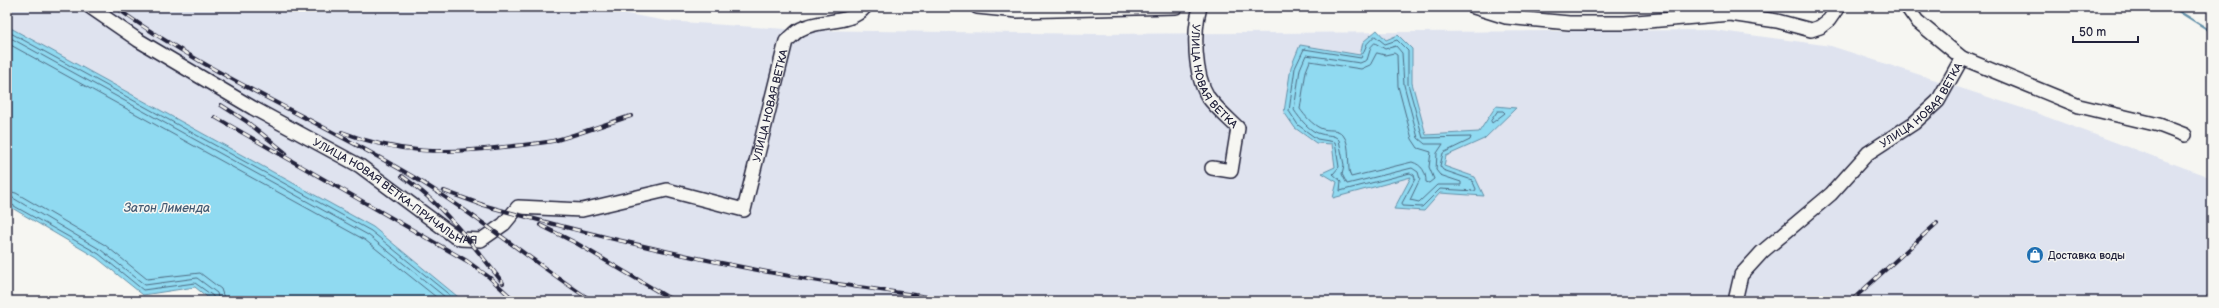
<svg xmlns="http://www.w3.org/2000/svg" width="2219" height="308" font-family="'Balsamiq Sans',sans-serif">
  <rect width="100%" height="100%" fill="#f6f6f2"/>
  <filter id="ink" filterUnits="userSpaceOnUse"><feTurbulence type="fractalNoise" baseFrequency=".025" numOctaves="2"/><feDisplacementMap in="SourceGraphic" scale="8" xChannelSelector="R" yChannelSelector="G"/><feConvolveMatrix kernelMatrix="1 2 1 2 8 2 1 2 1" color-interpolation-filters="sRGB"/></filter>
  <g filter="url(#ink)">
    <polygon fill="#dfe3ef" points="7,7 588,7 667,21 800,30 1096,34 1714,30 1831,46 2028,110 2212,178 2212,301 463,301 373,227 7,26"/>
    <g fill="#90daf1" stroke="#6490a8">
      <polygon points="7,26 373,227 463,301 212,301 195,287 143,295 97,258 7,205"/>
      <polygon points="1377,30 1386,40 1398,35 1412,49 1412,83 1426,135 1479,132 1496,106 1516,108 1484,139 1446,156 1444,166 1475,177 1484,196 1440,193 1424,211 1394,209 1411,177 1333,198 1337,182 1322,173 1335,167 1332,144 1316,143 1295,128 1284,112 1291,67 1300,45 1360,55 1363,42"/>
    </g>
    <g fill="none" stroke-linecap="round" stroke-linejoin="round">
      <g stroke="#4e6c84" stroke-width="1">
        <polyline points="7,31 371,231 457,301"/>
        <polyline points="7,36 368,235 450,301"/>
        <polygon points="1375,36 1385,44 1397,40 1408,51 1408,84 1423,138 1471,137 1470,140 1443,153 1440,166 1443,170 1472,180 1476,189 1475,191 1440,189 1422,207 1403,206 1402,203 1415,179 1414,175 1410,173 1340,191 1341,181 1333,174 1339,167 1335,142 1317,139 1298,125 1289,111 1295,68 1304,49 1361,58 1367,44"/>
        <polyline points="7,43 365,240 441,301"/>
        <path d="M1375,43L1385,49L1396,46L1402,53L1404,85L1418,138L1425,144H1443L1437,153L1436,170L1440,175L1461,182V185H1437L1419,202L1410,200L1420,179L1418,172L1412,168L1347,184L1342,174L1344,165L1339,140C1334,134 1328,136 1321,134C1310,132 1300,119 1294,110L1300,69L1306,55L1360,63L1367,60L1371,47Z"/>
        <path d="M1377,53L1385,55L1394,53L1397,55L1398,86L1412,139L1418,148L1431,152L1429,167L1434,179L1429,183L1426,182C1426,172 1422,165 1412,162L1351,177C1346,169 1352,145 1343,135C1337,127 1328,132 1320,128C1312,124 1305,116 1300,109L1306,71L1310,61L1361,69L1370,65Z"/>
        <polygon points="1498,111 1503,111 1505,113 1492,123 1491,121"/>
        <polyline points="7,191 16,193 105,245 147,279 200,273 221,289 225,301"/>
        <polyline points="7,197 13,198 101,250 145,285 197,278 217,293 219,301"/>
        <polyline points="7,202 99,254 143,290 195,283 213,296 214,301"/>
      </g>
      <polyline stroke="#6490a8" stroke-width="2.5" points="2172,7 2212,32"/>
      <g stroke="#22223b" stroke-width="16">
        <g id="minor">
          <path id="s1" d="M90,7L138,40L253,108L360,166L454,236L461,239L481,240L504,224L518,207L582,210L667,190L744,210L786,41C791,38 795,32 801,29C821,18 849,26 865,7"/>
          <polyline points="977,7 1017,11 1176,7"/>
          <path id="s2" d="M1200,7C1193,32 1194,74 1208,97C1216,108 1229,119 1238,128L1231,171L1212,168"/>
          <polyline points="1474,7 1506,17 1569,23 1625,23 1730,14 1777,21 1811,30 1820,27 1829,20 1838,7"/>
          <polyline points="1907,7 1917,21 1962,58 2079,106 2159,125 2185,135"/>
          <path id="s3" d="M1735,301L1741,275L1762,252L1831,194L1868,153L1914,123L1938,101L1962,58"/>
        </g>
      </g>
      <use href="#minor" stroke="#f6f6f2" stroke-width="13"/>
      <g stroke="#22223b" stroke-width="4">
        <g id="rail">
          <path d="M115,7C204,71 304,114 398,168C467,207 527,258 592,301"/>
          <polyline points="221,105 246,121 286,153"/>
          <polyline points="215,117 467,261 489,277 515,301"/>
          <path d="M342,132C398,154 446,154 504,147C520,145 537,144 553,141C579,134 605,124 631,116"/>
          <path d="M402,176C443,205 473,245 503,283"/>
          <polyline points="444,191 483,205"/>
          <path d="M479,204C590,235 704,262 819,281C862,288 906,293 950,301"/>
          <polyline points="540,225 576,243 674,301"/>
          <polyline points="1851,301 1937,223"/>
        </g>
      </g>
      <use href="#rail" stroke="#f6f6f2" stroke-width="2.5" stroke-dasharray="8" stroke-linecap="butt"/>
    </g>
  </g>
  <defs>
    <g id="shop-disc" transform="scale(0.9)"><circle r="9.5" fill="#1f6fb2" stroke="#f6f6f2"/><path d="M-5-2.5h2.3a2.7 3.5 0 0 1 5.4 0H5L5.5 6h-11ZM-1.5-2.5h3a1.5 2.3 0 0 0-3 0Z" fill="#fff"/></g>
  </defs>
  <g fill-rule="evenodd">
    <use href="#shop-disc" x="2035" y="255"/>
  </g>
  <g text-anchor="middle" stroke-width="3" stroke-linejoin="round" paint-order="stroke">
    <g font-size="11" fill="#22223b" stroke="#f6f6f2">
      <text dy="4" stroke="none"><textPath href="#s2" startOffset="75">УЛИЦА НОВАЯ ВЕТКА</textPath></text>
      <text dy="4" stroke="none"><textPath href="#s3" startOffset="276">УЛИЦА НОВАЯ ВЕТКА</textPath></text>
      <text dy="4" stroke="none"><textPath href="#s1" startOffset="847">УЛИЦА НОВАЯ ВЕТКА</textPath></text>
      <text dy="4" stroke="none"><textPath href="#s1" startOffset="358">УЛИЦА НОВАЯ ВЕТКА-ПРИЧАЛЬНАЯ</textPath></text>
    </g>
    <g font-size="11" fill="#22223b" stroke="#f6f6f2" text-anchor="start">
      <text x="2048" y="259">Доставка воды</text>
    </g>
    <g font-size="12" font-style="italic" fill="#435972" stroke="#f6f6f2">
      <text x="167" y="212">Затон Лименда</text>
    </g>
  </g>
  <rect width="2219" height="308" fill="none" stroke="#f6f6f2" stroke-width="24"/>
  <rect x="12" y="12" width="2195" height="284" fill="none" stroke="#22223b" stroke-width="1.5" filter="url(#ink)"/>
  <path d="M2073 36v6h65v-6" fill="none" stroke="#22223b" stroke-width="2"/>
  <text x="2079" y="36" font-size="12" fill="#22223b" stroke="#f6f6f2" stroke-width="3" paint-order="stroke">50 m</text>
</svg>
